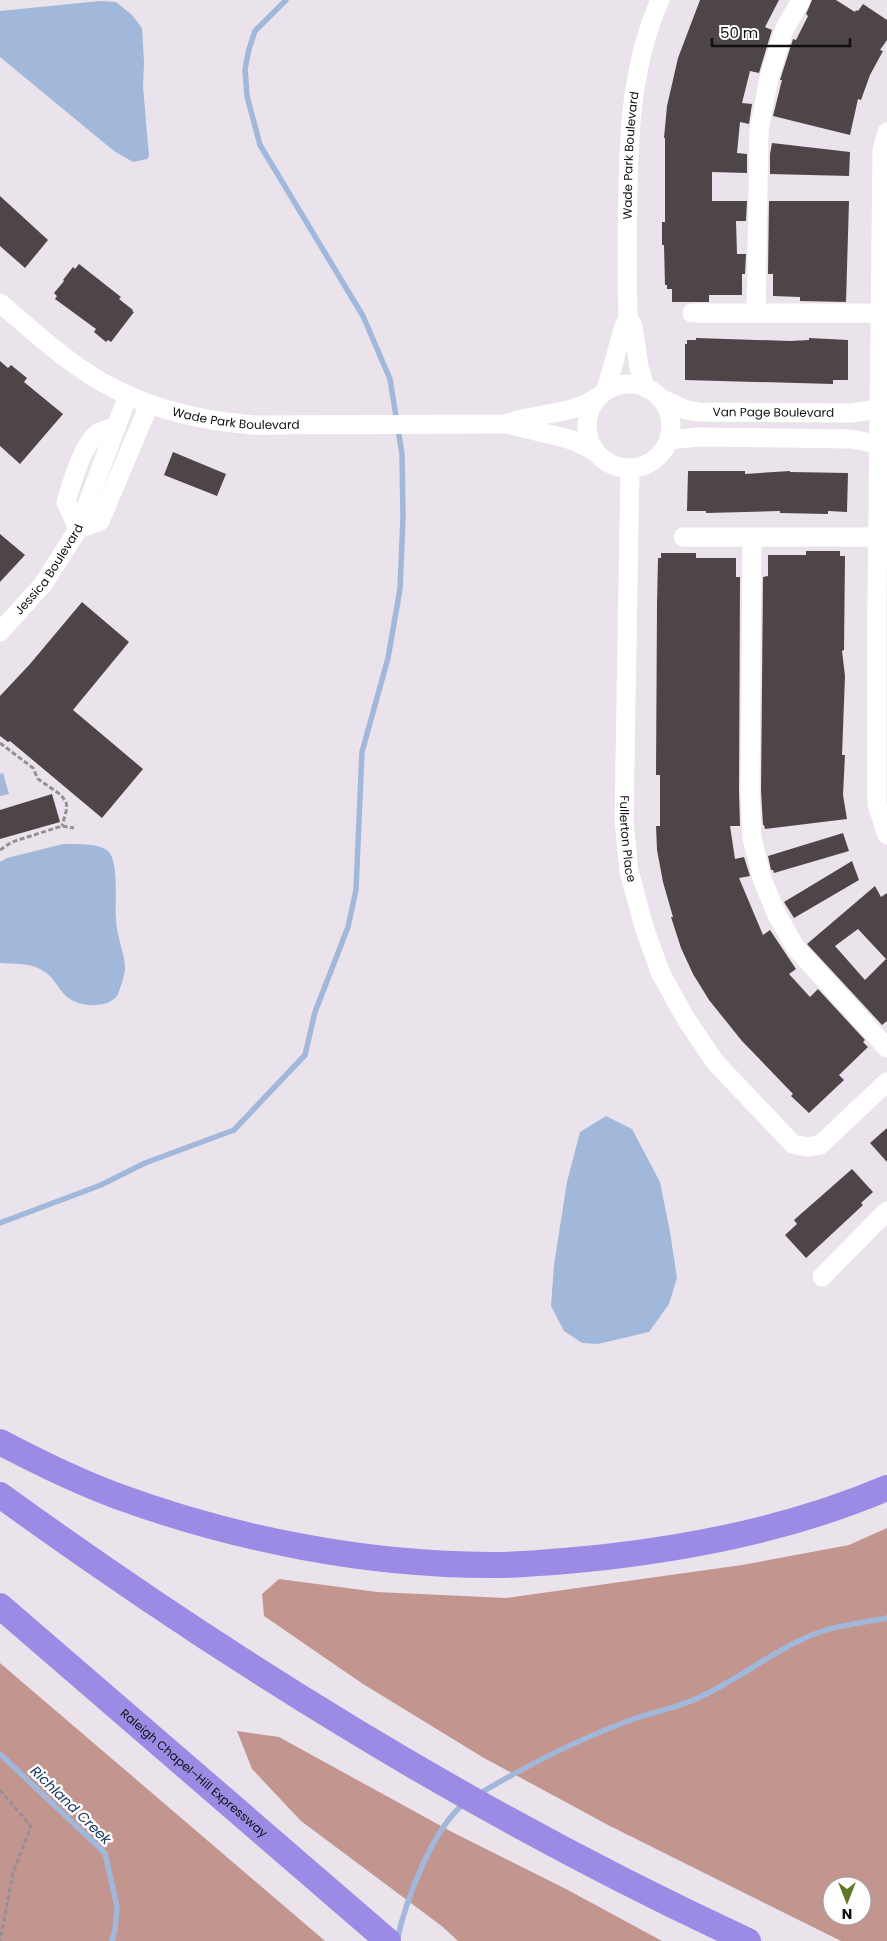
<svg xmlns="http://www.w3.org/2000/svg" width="887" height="1941" font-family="Poppins,sans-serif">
  <rect width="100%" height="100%" fill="#eae3eb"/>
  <g fill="#c2958f" fill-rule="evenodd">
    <path d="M887,1528V1941H841L610,1826L484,1758L363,1684L264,1616L262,1594L279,1579L377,1592L506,1598L742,1565L849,1545ZM832,1886H862V1916H832Z"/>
    <polygon points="0,1663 325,1941 0,1941"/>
    <polygon points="237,1731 279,1737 452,1832 566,1889 662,1941 458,1941 443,1927 301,1821 252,1769"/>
  </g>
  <g fill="#a2b8db">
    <polygon points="100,1 116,2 132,15 142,28 144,62 143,86 149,156 147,159 133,162 114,151 0,57 0,11"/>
    <polygon points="3,773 9,794 0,796 0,774"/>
    <path d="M63,844C73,844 100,843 108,851C119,861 115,903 116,918C116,935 126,957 125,970C124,977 120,990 117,996C107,1009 79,1007 67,997C57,988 54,975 38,968C28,963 11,964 0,963V862L7,858Z"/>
    <polygon points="606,1116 632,1129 660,1182 670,1232 677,1278 669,1304 649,1332 598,1344 582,1343 564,1331 551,1306 554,1265 567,1182 580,1132"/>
  </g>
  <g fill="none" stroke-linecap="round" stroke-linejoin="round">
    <g stroke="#a2b8db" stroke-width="5.5">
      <polyline points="0,1223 101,1185 145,1163 234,1130 305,1055 315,1012 348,927 356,890 362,752 388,658 400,589 403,517 402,454 390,379 363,316 260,145 247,96 245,69 249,49 255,31 286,0"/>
      <polyline points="0,1754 105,1853 117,1907 115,1930 112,1941"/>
      <path d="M479,1794C526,1766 577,1740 628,1721C652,1712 678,1708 700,1697C741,1678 775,1649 817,1633C838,1625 864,1623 887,1618"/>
      <path d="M397,1941C405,1902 433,1827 465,1803"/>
    </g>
  </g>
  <g fill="#4e4548" fill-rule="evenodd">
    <polygon points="700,0 779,0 765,27 772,30 759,73 750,71 742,103 752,104 749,124 740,122 737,153 747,154 747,173 712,172 712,201 747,201 746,221 736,221 737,254 746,254 745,274 742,274 742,295 709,295 709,302 672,302 672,289 667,289 667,285 665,285 664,245 662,245 662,222 665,222 665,138 664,138 667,106 678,58"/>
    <polygon points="812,0 836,0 855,12 856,10 858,11 863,4 887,20 887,40 880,50 883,51 870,75 861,100 858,99 850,135 773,116 782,80 780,80 793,39 796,40 808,16 806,14"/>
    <polygon points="772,143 850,152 849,176 770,174 770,154"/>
    <polygon points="0,196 48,240 25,268 0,246"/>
    <polygon points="769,201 849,201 846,302 800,301 800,297 773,296 773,274 768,274"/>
    <polygon points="79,264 121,297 119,299 133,310 132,311 134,312 111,342 108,340 106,342 94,332 96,329 55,299 57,296 54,293 64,281 63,280 73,267 75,269"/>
    <polygon points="696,338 790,341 809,340 809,338 848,340 848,380 833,380 833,384 685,380 685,344 687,344 687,340 696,340"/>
    <polygon points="0,361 8,368 11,365 27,378 24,382 63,414 20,464 0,446"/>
    <polygon points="173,452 226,474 217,496 164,475"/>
    <polygon points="688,471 745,471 745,474 790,471 790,472 848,473 847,512 828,511 828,514 780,513 780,511 706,513 706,511 687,511"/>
    <polygon points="0,534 25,555 0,582"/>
    <polygon points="806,551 840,551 840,556 845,556 844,650 842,651 845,676 842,755 845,755 843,795 847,819 765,829 764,825 763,825 761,791 763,577 768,576 768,555 806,555"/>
    <polygon points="661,553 696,553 696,558 736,558 736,577 740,577 739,791 740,826 730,826 735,859 744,857 750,876 739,878 763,935 770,930 796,969 789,974 810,997 818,989 865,1040 863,1042 868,1047 839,1075 844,1080 809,1113 791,1096 793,1094 742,1041 709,1000 693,974 681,948 671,917 673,917 663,882 657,850 656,826 660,826 660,775 656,775 657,604 658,558 661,558"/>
    <polygon points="82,602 129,642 73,710 143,769 102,818 10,741 8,742 0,736 0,696 30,664"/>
    <polygon points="52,794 60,822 0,839 0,810"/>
    <polygon points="843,833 849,851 774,873 773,870 771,870 768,856"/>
    <polygon points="852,861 859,880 794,918 784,902"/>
    <path d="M875,886L881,897L887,893V1021L882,1025L807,944ZM858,929L886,959L865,980L835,946Z"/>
    <polygon points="887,1128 887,1162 870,1143"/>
    <polygon points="852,1169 873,1192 861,1203 863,1205 806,1258 785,1235 797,1224 794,1220"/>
  </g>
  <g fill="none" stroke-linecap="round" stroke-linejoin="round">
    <g stroke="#959095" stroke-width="3" stroke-dasharray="5 2.5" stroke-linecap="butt">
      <polyline points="0,743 33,768 38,779 61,795 66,802 67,808 62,826"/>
      <polyline points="0,850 12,842 62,826 74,828"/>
      <polyline points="0,1790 31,1826 13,1873 0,1941"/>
    </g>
    <g stroke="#fff" stroke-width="19">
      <polyline points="887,132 882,150 877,601 877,804 887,835"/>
      <path id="s1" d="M0,303C33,331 74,369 113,388C157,411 204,421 253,425L506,424C536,412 569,416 596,398"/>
      <polyline points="692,313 880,313"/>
      <polyline points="756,313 759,130 769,78 784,30 801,0"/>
      <polyline points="628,317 633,326 639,367 645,387"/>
      <circle cx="629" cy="426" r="42"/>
      <path id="s2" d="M606,390L624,326L628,317C627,275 627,233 628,191C629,125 633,61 660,0"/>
      <path id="s3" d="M662,399L686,410L699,412L851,413L887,408"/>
      <polyline points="506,424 561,437 575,441 594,451"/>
      <polyline points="669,440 699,437 851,439 887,446"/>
      <path id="s4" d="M630,469L624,821L629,871L644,927L661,974L686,1019L715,1062L793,1144L806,1147L820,1145L887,1082"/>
      <polyline points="78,529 100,521 149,405"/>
      <path d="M78,529L66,502C72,483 82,445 98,433C103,430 111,428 117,426"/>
      <polyline points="683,537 877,537"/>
      <polyline points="752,537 750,791 752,838 762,879 777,915 796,948 887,1048"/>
      <path id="s5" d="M0,632L44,583L78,529L128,395"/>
      <polyline points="822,1277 887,1211"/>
    </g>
    <g stroke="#9c8be4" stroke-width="26">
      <path d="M0,1442C38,1462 77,1481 117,1496C234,1539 366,1565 492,1565C530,1565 568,1561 606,1557C702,1546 798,1526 887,1488"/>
      <path d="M0,1495C235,1665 484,1819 748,1941"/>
      <path id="s6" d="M0,1606L388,1941"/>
    </g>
  </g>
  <g text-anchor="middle" stroke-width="5" stroke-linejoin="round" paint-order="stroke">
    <g font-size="12" fill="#121012" stroke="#fff">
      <text dy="4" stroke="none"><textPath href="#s2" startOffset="238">Wade Park Boulevard</textPath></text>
      <text dy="4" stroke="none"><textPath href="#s3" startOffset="114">Van Page Boulevard</textPath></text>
      <text dy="4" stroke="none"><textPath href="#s1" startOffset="270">Wade Park Boulevard</textPath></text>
      <text dy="4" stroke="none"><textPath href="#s5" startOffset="80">Jessica Boulevard</textPath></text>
      <text dy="4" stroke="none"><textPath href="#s4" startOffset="370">Fullerton Place</textPath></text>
      <text dy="4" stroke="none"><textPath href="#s6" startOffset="256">Raleigh Chapel–Hill Expressway</textPath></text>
    </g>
    <g font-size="14" font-style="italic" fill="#1b3763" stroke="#fff">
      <text transform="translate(71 1805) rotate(44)" y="5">Richland Creek</text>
    </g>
  </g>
  <g transform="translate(847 1901) rotate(180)"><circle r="24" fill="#ffffff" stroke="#a09fa0"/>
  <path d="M0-4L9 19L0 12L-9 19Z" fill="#627728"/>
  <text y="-8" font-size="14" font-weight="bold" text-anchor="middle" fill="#121012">N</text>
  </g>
  <path d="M712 38v8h138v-8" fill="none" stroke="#121012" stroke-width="2.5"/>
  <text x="720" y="38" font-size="15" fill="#121012" stroke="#ffffff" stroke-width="4" paint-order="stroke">50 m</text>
</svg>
